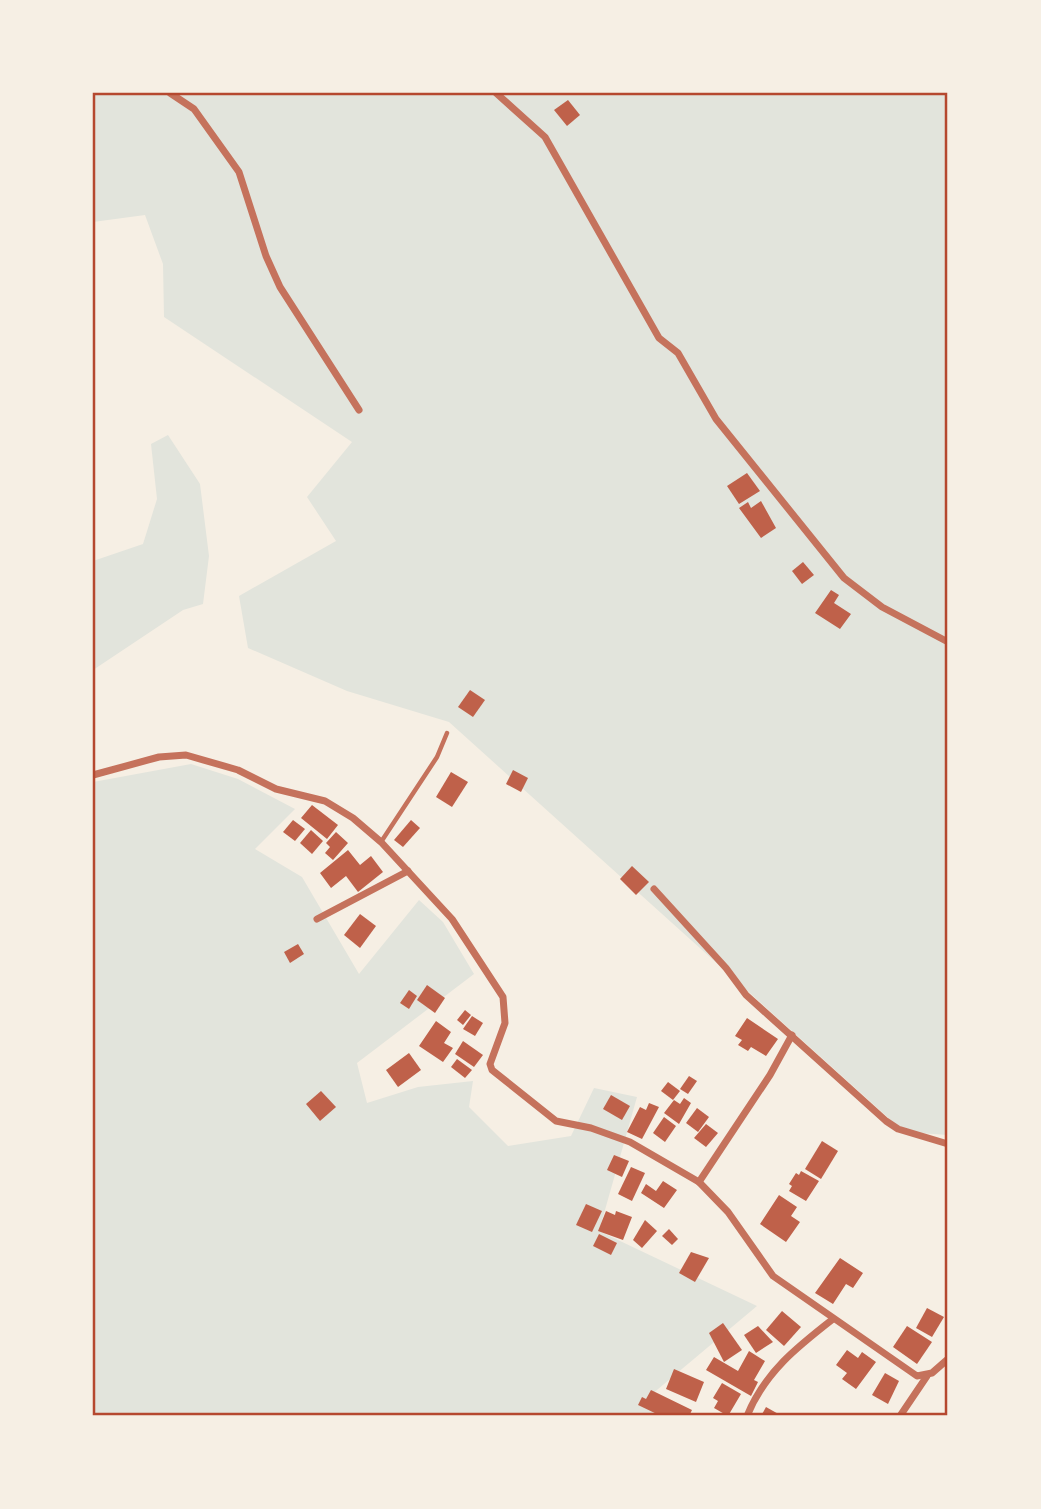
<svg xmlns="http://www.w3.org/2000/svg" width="1041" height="1509" font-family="'PT Sans',sans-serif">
  <rect width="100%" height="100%" fill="#f6efe4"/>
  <g fill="#e2e4dc">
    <polygon points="93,93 948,93 948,1135 904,1132 449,722 347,691 248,648 239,596 336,541 307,497 352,442 164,317 163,264 145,215 93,222"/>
    <polygon points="168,435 200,484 209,556 203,604 183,610 93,670 93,561 143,544 157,499 151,444"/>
    <polygon points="191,764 238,779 295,809 255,849 302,877 359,974 419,900 443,922 474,974 357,1063 367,1103 418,1087 473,1081 469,1107 508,1146 571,1136 594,1088 637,1097 599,1231 757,1306 645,1400 658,1416 93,1416 93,782"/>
  </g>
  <g fill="#bf614a">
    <polygon points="568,100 580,115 567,126 554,110"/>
    <polygon points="747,473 760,491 739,504 727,486"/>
    <polygon points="761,501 776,528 761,538 739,508 748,502 751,508"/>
    <polygon points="803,562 814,575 802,584 792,571"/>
    <polygon points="831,590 839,595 834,603 851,614 840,629 815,613"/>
    <polygon points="470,690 485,700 473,717 458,707"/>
    <polygon points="513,770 528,778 521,792 506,784"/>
    <polygon points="451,772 468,782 452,807 436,797"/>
    <polygon points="312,805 338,825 327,839 301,818"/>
    <polygon points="293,820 305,829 295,841 283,832"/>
    <polygon points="411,820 420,828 403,847 394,840"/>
    <polygon points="311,830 323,841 312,854 300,843"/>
    <polygon points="336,832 348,843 333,860 325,853 330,847 326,843"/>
    <polygon points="348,850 360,865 371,856 383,872 358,892 346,876 331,888 320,873"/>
    <polygon points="632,866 649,882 636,895 620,879"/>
    <polygon points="360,914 376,926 360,948 344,935"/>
    <polygon points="298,944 304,954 290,963 284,952"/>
    <polygon points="427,985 445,998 435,1013 417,1000"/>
    <polygon points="409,990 417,996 409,1009 400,1003"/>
    <polygon points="465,1010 471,1015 463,1025 457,1020"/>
    <polygon points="472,1016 483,1023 475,1036 463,1029"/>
    <polygon points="747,1018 778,1039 766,1056 751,1047 748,1051 738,1045 742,1040 735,1036"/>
    <polygon points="436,1021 451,1032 444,1043 453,1048 443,1062 419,1046"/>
    <polygon points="463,1041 483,1055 474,1067 455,1054"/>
    <polygon points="409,1053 421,1070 398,1087 386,1070"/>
    <polygon points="457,1059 472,1070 465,1078 451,1067"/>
    <polygon points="689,1076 697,1081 688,1094 680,1089"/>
    <polygon points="668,1082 680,1091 673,1100 661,1091"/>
    <polygon points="321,1091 336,1107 320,1121 306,1104"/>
    <polygon points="611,1095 630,1106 622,1120 603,1109"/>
    <polygon points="684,1098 691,1103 679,1124 664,1113 674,1100 680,1104"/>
    <polygon points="649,1103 659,1107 642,1139 627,1132 640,1107 646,1110"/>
    <polygon points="697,1108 709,1117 698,1132 686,1123"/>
    <polygon points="664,1117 676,1126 665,1142 653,1133"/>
    <polygon points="706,1124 718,1133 706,1147 694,1138"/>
    <polygon points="822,1141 838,1151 821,1179 805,1169"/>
    <polygon points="614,1155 629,1161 622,1177 607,1170"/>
    <polygon points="631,1167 645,1173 632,1201 618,1194"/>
    <polygon points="801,1171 819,1181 806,1201 789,1191 792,1186 789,1184 796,1173 799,1175"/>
    <polygon points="663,1181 677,1190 664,1208 641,1193 646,1184 656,1191"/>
    <polygon points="779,1195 797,1207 791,1216 800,1222 786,1242 760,1224"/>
    <polygon points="586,1204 602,1211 592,1232 576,1225"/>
    <polygon points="606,1211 615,1215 616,1211 632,1217 623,1240 598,1231"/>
    <polygon points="645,1220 657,1231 642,1248 633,1240"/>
    <polygon points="669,1229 678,1239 672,1245 662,1236"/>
    <polygon points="599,1234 617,1243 611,1255 593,1246"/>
    <polygon points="691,1252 709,1258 695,1282 679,1273"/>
    <polygon points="840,1258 863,1273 853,1288 846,1284 833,1304 815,1293"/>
    <polygon points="927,1308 944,1317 932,1337 916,1328"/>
    <polygon points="782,1311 801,1327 784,1346 766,1330"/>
    <polygon points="723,1323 742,1350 724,1362 709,1333"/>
    <polygon points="758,1326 773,1342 756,1353 744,1335"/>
    <polygon points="907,1326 932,1342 917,1364 893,1347"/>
    <polygon points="847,1350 858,1358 862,1352 876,1362 856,1389 842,1379 847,1373 836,1365"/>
    <polygon points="749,1351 765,1361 754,1380 758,1382 751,1396 706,1370 714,1357 738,1371"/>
    <polygon points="674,1369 704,1382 696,1402 666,1389"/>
    <polygon points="885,1373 899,1381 888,1404 872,1395"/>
    <polygon points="722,1383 741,1394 728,1416 714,1408 718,1401 713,1398"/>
    <polygon points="651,1390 692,1410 689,1416 661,1416 638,1405 642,1397 646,1399"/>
    <polygon points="766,1407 782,1416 761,1416"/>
  </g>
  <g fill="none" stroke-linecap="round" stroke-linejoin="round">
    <polyline stroke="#c5725c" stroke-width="4.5" points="381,842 437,757 447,733"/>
    <g stroke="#c5725c" stroke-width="7">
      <polyline points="170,93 194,109 239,172 266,256 280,287 359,410"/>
      <polyline points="496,93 545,137 659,338 678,353 716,419 844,578 882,607 948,642"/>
      <polyline points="93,775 159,757 186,755 238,770 276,789 325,801 353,818 381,842 452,919 503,997 505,1023 490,1064 492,1070 556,1121 591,1128 630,1142 699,1182 728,1212 773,1276 917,1376 932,1373 948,1359"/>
      <polyline points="654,889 726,968 746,995 886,1121 898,1129 948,1144"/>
      <polyline points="317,919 408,871"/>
      <polyline points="699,1182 770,1075 792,1035"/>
      <path d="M747,1416C765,1372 797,1347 833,1319"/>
      <polyline points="900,1416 927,1376"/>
    </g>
  </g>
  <rect width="1041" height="1509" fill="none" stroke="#f6efe4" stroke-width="189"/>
  <rect x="94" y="94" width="852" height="1320" fill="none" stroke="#b5482f" stroke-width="2.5"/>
</svg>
